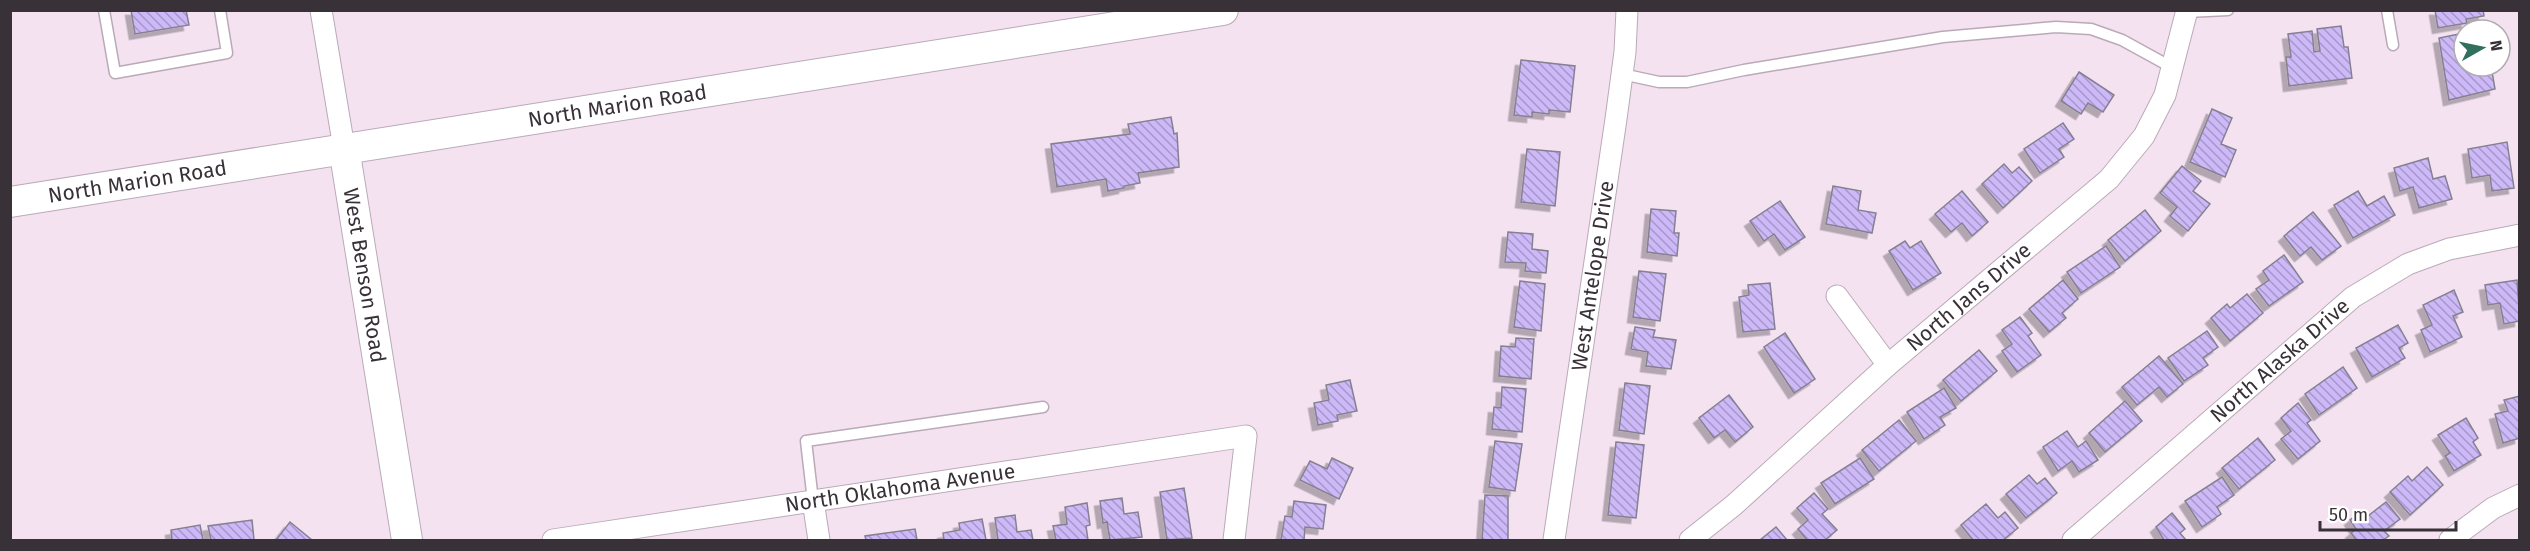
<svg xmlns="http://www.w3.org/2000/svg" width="2530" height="551" font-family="'Fira Sans',sans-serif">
  <defs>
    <pattern id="building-back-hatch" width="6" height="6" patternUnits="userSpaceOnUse" patternTransform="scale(1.5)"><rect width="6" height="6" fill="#cdb8f8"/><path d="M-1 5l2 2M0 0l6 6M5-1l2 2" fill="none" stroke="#a796ca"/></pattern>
    <filter id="shadow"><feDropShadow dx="-5.5" dy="5.5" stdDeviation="0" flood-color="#0004"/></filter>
  </defs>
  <rect width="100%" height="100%" fill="#f4e2f1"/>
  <g fill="url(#building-back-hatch)" stroke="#858091" stroke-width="1.5" filter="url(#shadow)">
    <polygon points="131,10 186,10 189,25 135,34"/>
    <polygon points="2435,10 2483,10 2484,16 2466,19 2467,23 2438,28"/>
    <polygon points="2341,26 2344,47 2348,47 2352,78 2289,86 2286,57 2291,57 2288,34 2312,31 2314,52 2320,51 2317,29"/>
    <polygon points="2464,33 2464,66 2491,66 2495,89 2449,100 2439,38"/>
    <polygon points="1521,60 1575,66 1570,112 1549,110 1549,114 1532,112 1532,117 1514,115"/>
    <polygon points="2079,72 2114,95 2103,112 2088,103 2081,114 2061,101"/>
    <polygon points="2212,109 2232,118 2221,144 2236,150 2225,177 2190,162"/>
    <polygon points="1171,117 1174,134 1177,133 1179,167 1138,173 1140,183 1124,186 1124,188 1108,191 1106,179 1057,187 1051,144 1130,134 1128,124"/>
    <polygon points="2063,123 2074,139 2059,149 2064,157 2040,173 2024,149"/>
    <polygon points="2507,142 2514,188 2492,191 2490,175 2472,178 2468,149"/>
    <polygon points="1527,149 1560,152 1555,206 1521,202"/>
    <polygon points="2428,158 2433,179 2445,176 2452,199 2419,208 2413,187 2400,191 2394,168"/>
    <polygon points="2004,164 2012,173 2019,167 2032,181 2003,208 1982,184"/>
    <polygon points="2182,166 2201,181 2193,191 2210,204 2188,231 2170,216 2177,207 2160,193"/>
    <polygon points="1833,186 1861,191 1858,210 1876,213 1872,233 1826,224"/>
    <polygon points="1962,191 1988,222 1972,236 1962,223 1951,232 1935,214"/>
    <polygon points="2358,191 2367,206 2384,196 2395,215 2353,238 2334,205"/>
    <polygon points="1780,201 1805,237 1785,250 1774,234 1764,241 1750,221"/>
    <polygon points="1651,209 1676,211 1674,233 1679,233 1677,256 1647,252"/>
    <polygon points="2145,210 2161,231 2125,261 2108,240"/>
    <polygon points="2313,212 2341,246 2322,260 2311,247 2300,256 2284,236"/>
    <polygon points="1508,232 1533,234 1532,249 1548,251 1546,273 1525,271 1526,263 1505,262"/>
    <polygon points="1905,241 1910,248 1921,241 1941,273 1913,290 1889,251"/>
    <polygon points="2106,246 2120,267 2081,293 2067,272"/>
    <polygon points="2284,255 2303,282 2269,306 2256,289 2269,280 2263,271"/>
    <polygon points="1639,271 1666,274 1660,321 1633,317"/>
    <polygon points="2063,280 2078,299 2062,313 2066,318 2049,332 2029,309"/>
    <polygon points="2517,280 2520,321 2504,324 2500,303 2488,305 2485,285"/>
    <polygon points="1520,281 1545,284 1541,331 1514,327"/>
    <polygon points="1770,283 1775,329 1743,332 1739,297 1749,295 1748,285"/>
    <polygon points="2454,290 2463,312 2453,316 2462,337 2430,352 2421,330 2432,325 2423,305"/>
    <polygon points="2247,294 2263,313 2230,341 2211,318 2227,304 2230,308"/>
    <polygon points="2020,317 2032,333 2028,336 2041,355 2017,372 2002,351 2012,344 2002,330"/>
    <polygon points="2398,325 2408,343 2399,348 2405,358 2372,377 2356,348"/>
    <polygon points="1635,327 1655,330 1653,337 1676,340 1671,369 1646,366 1648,352 1631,349"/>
    <polygon points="2207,331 2218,347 2203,358 2208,365 2184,381 2168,358"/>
    <polygon points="1785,333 1815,379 1794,393 1764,347"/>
    <polygon points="1516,338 1534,339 1531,379 1499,376 1501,346 1515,347"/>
    <polygon points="1979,350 1997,371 1961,401 1943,380"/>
    <polygon points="2159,356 2183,384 2167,397 2159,387 2137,405 2122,387"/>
    <polygon points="2343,367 2357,388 2319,415 2305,394"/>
    <polygon points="1350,380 1357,411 1337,415 1338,421 1318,425 1314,403 1329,400 1326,385"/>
    <polygon points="1625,383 1650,386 1644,434 1619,430"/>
    <polygon points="1502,387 1526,389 1522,432 1492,429 1494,407 1501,408"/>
    <polygon points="1944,388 1956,408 1940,417 1945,425 1924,439 1907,412"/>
    <polygon points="1729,395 1753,427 1735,442 1725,430 1714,438 1699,418"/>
    <polygon points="2520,396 2520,438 2503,443 2495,414 2508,411 2504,400"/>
    <polygon points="2125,401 2142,421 2105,452 2089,433"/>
    <polygon points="2298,403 2311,420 2307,423 2320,441 2298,459 2281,439 2291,431 2281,418"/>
    <polygon points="2466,418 2478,438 2473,442 2481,455 2454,471 2445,456 2450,453 2438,435"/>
    <polygon points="1899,420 1916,441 1879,471 1862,450"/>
    <polygon points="2067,431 2078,447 2086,441 2098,460 2079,472 2072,461 2058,471 2043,447"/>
    <polygon points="2258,438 2275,460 2239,489 2222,468"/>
    <polygon points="1495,441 1522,444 1515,491 1489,487"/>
    <polygon points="1616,442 1644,445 1636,518 1608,515"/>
    <polygon points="1332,458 1353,468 1339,499 1300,480 1310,461 1327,469"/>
    <polygon points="1860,458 1874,479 1835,504 1821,483"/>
    <polygon points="2427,467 2443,485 2410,515 2390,492 2408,476 2412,481"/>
    <polygon points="2029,475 2037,484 2045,478 2057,493 2026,518 2006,494"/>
    <polygon points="2222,477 2234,495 2217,507 2221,514 2202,527 2185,501"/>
    <polygon points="1184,488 1192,538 1167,540 1160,492"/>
    <polygon points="1814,493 1828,509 1822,514 1837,530 1825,540 1807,540 1798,529 1808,520 1797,508"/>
    <polygon points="1485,495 1508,496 1508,540 1482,540"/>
    <polygon points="1122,498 1124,514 1138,512 1142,537 1110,540 1107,522 1103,523 1100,501"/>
    <polygon points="1294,501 1326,505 1323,529 1305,527 1304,540 1281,540 1285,516 1292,517"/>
    <polygon points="2386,502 2400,519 2384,531 2389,536 2383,540 2356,540 2351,533 2356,529 2350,520 2359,513 2364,519"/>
    <polygon points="1087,503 1090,525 1086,526 1088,540 1056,540 1053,526 1067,524 1065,507"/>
    <polygon points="1986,504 1998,518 2005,512 2018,528 2003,540 1973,540 1961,525"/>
    <polygon points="2172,513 2185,529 2180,533 2186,540 2164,540 2156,527"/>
    <polygon points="1015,515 1017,532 1031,530 1033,540 998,540 995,518"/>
    <polygon points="982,519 986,540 944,540 943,533 960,530 959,523"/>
    <polygon points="252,520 254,540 211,540 208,526"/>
    <polygon points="290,522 312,540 276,540"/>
    <polygon points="200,525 203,540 172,540 171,530"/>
    <polygon points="1776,527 1787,540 1760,540"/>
    <polygon points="915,529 917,540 866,540 865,536"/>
  </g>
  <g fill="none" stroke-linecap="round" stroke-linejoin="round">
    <g stroke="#baaab8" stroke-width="13">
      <g id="service">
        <polyline points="104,10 115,73 227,53 220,10"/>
        <polyline points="2387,10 2393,45"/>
        <polyline points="2187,12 2228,10"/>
        <polyline points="1622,74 1659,82 1687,82 1744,70 1943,37 2056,27 2091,29 2122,40 2173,68"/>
        <polyline points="813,501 806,441 1043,407"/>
      </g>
    </g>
    <g stroke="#baaab8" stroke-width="23">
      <g id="minor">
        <polyline points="321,10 344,148"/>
        <polyline points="1837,296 1888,365"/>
        <polyline points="813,501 819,540"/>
        <path id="s1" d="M553,540L1246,436L1234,540"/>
        <path id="s2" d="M1554,540L1616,119L1625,52L1627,10"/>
        <path id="s3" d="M1690,540L1734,505L1888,365L2109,179L2144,136L2165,95L2187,10"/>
        <path id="s4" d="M2073,540L2353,297L2408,264L2449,249L2520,235"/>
        <polyline points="2450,540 2493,508 2520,495"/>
      </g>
    </g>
    <g stroke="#baaab8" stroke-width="32">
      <g id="secondary">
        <path id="s5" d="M344,148L407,540"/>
        <path id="s6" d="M10,202L1223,10"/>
      </g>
    </g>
    <use href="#service" stroke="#fff" stroke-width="10"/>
    <use href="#minor" stroke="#fff" stroke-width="21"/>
    <use href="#secondary" stroke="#fff" stroke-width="30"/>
  </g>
  <g text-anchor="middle" stroke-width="6" stroke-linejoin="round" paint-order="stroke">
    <g font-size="21" fill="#383137" stroke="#fff">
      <text dy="7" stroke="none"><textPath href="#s6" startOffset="615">North Marion Road</textPath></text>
      <text dy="7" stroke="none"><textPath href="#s6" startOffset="129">North Marion Road</textPath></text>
      <text dy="7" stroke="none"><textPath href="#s5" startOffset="129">West Benson Road</textPath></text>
      <text dy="7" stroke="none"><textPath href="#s2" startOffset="267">West Antelope Drive</textPath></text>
      <text dy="7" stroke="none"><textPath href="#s3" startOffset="370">North Jans Drive</textPath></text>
      <text dy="7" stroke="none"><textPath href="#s4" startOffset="274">North Alaska Drive</textPath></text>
      <text dy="7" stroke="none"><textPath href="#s1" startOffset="351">North Oklahoma Avenue</textPath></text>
    </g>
  </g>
  <rect width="2530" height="551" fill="none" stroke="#383137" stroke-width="24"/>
  <g transform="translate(2482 48) rotate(81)"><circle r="28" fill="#ffffff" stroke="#afadaf" stroke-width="1.5"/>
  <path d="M0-4.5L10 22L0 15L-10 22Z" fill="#30705d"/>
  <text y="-9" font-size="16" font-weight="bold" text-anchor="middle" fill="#383137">N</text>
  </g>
  <path d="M2320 521v9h136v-9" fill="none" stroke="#383137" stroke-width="3"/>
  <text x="2329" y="521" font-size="18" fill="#383137" stroke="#ffffff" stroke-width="4.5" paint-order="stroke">50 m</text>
</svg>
